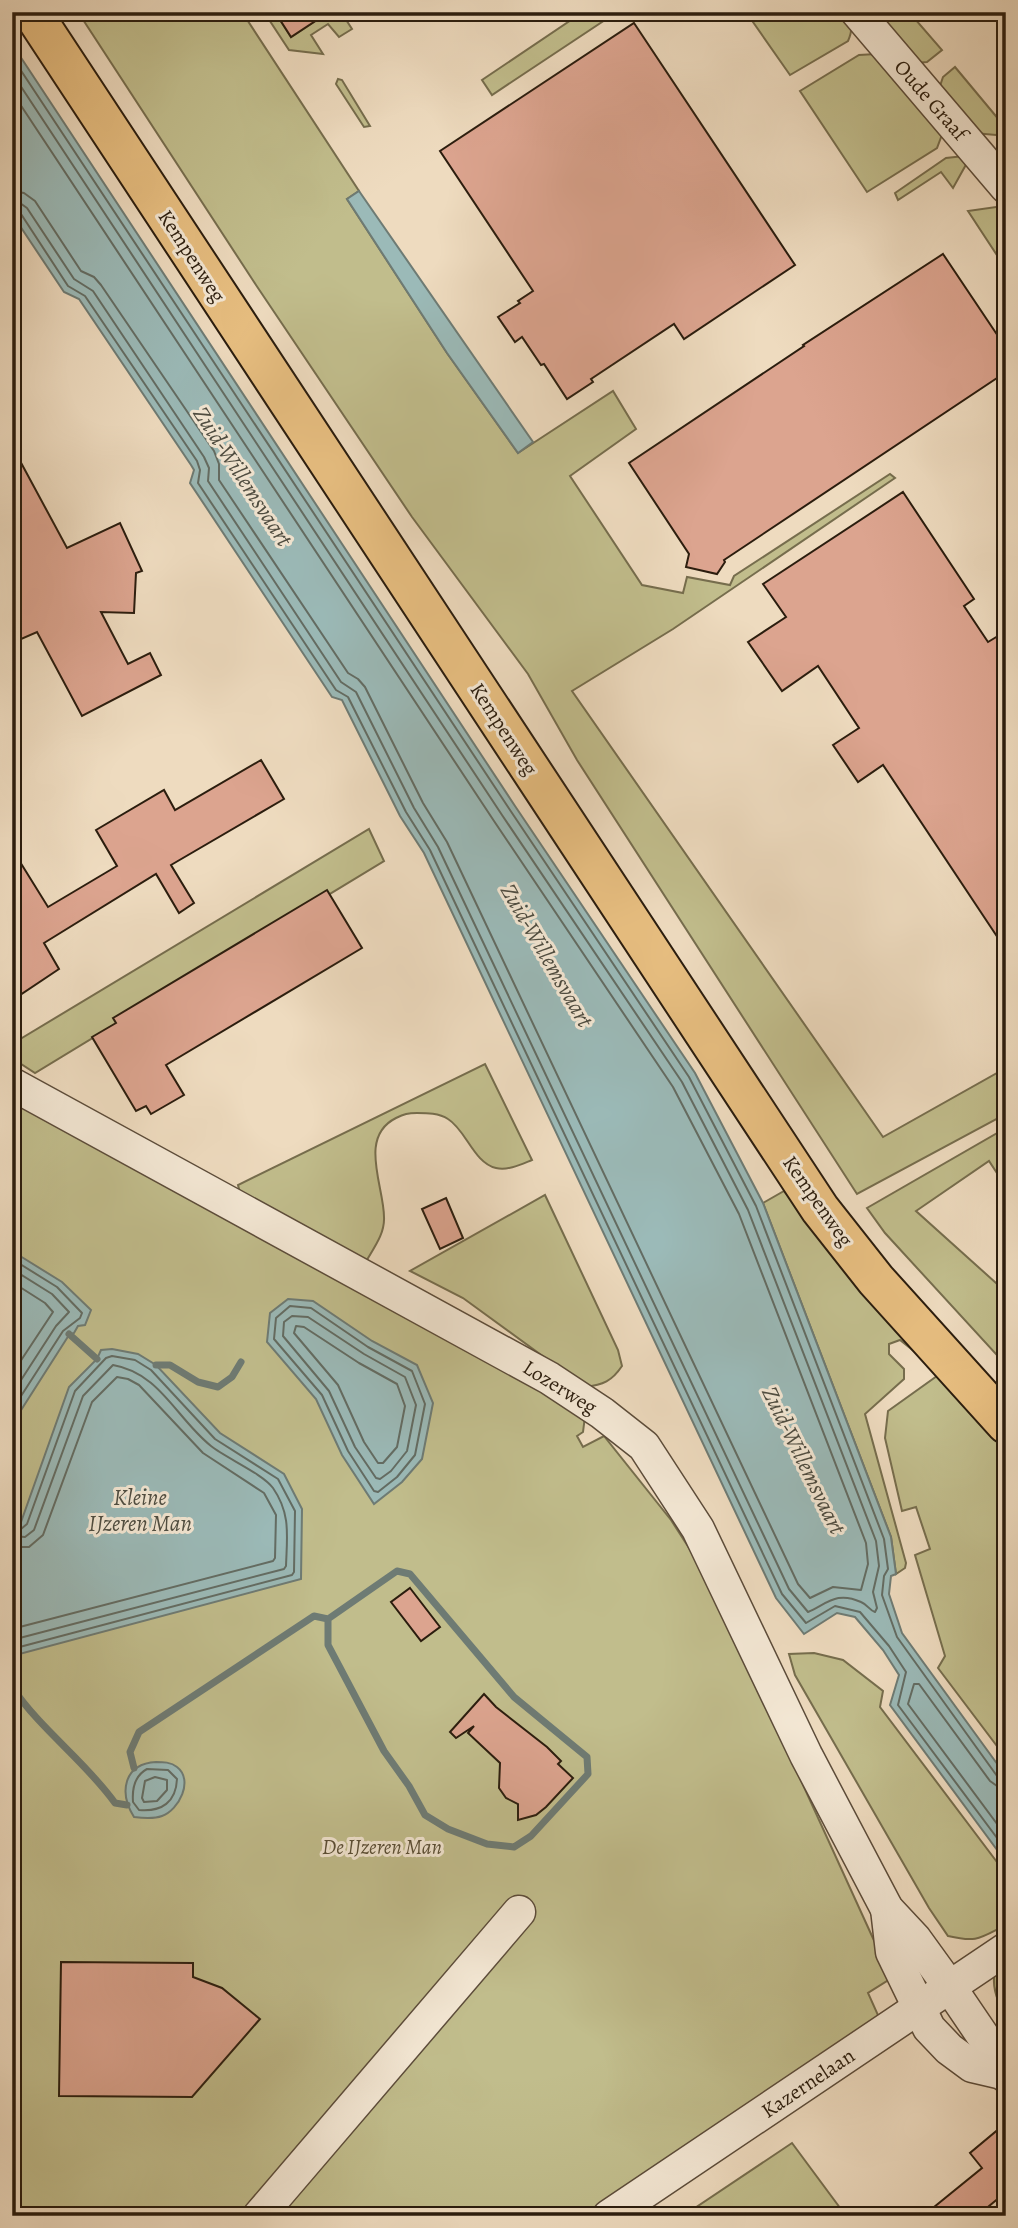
<svg xmlns="http://www.w3.org/2000/svg" width="1018" height="2228" font-family="Alegreya,serif">
  <rect width="100%" height="100%" fill="#eedbbf"/>
  <filter id="stains"><feTurbulence type="fractalNoise" baseFrequency=".00286" numOctaves="4"/><feColorMatrix values="0 0 0 0 .2 0 0 0 0 .09 0 0 0 0 .02 0 0 0 .5 -.17"/></filter>
  <radialGradient id="worn" r=".72"><stop offset=".6" stop-color="#630" stop-opacity="0"/><stop offset="1" stop-color="#630" stop-opacity=".3"/></radialGradient>
  <g fill="#c1bd8c" stroke="#766d4d" stroke-width="2">
    <polygon points="78,12 242,12 359,191 347,199 447,353 518,453 613,391 636,429 570,476 642,585 683,593 687,577 730,585 734,576 890,474 895,478 673,629 572,691 883,1137 1006,1068 1006,1114 857,1194 577,760 528,674 412,517 256,285"/>
    <polygon points="264,12 275,12 291,37 329,12 341,12 352,29 339,37 328,24 311,35 323,54 289,50"/>
    <polygon points="583,12 617,12 492,95 482,80"/>
    <path d="M746,12H842C851,23 854,28 848,41L790,75Z"/>
    <polygon points="874,12 909,12 942,50 927,62 916,63"/>
    <polygon points="876,54 943,132 937,148 867,192 800,91 859,55"/>
    <polygon points="955,67 1005,127 996,135 974,133 939,89 943,77"/>
    <polygon points="338,79 342,80 370,126 364,127 336,84"/>
    <polygon points="964,156 968,161 953,188 941,172 898,200 895,193 946,158"/>
    <polygon points="1003,206 1006,209 1006,269 968,211"/>
    <polygon points="369,829 384,861 35,1073 12,1058 12,1044"/>
    <path d="M485,1064L532,1160C522,1164 508,1171 496,1168C474,1163 466,1130 448,1119C439,1113 427,1113 417,1113C408,1113 404,1114 396,1118C358,1137 384,1186 384,1217C385,1235 372,1250 364,1265L241,1197L238,1185Z"/>
    <polygon points="12,1094 585,1416 583,1432 577,1436 583,1447 604,1436 671,1520 709,1579 882,1958 890,1979 868,1993 882,2024 582,2216 12,2216"/>
    <polygon points="1006,1128 1006,1187 989,1161 916,1211 1006,1292 1006,1365 885,1233 867,1208"/>
    <polygon points="784,1191 925,1360 900,1340 889,1344 889,1354 904,1369 904,1379 865,1414 906,1563 905,1568 896,1574 891,1537 763,1203"/>
    <path d="M545,1195L618,1350L622,1366C612,1381 603,1385 585,1387L463,1298L410,1271Z"/>
    <polygon points="937,1376 950,1376 1006,1447 1006,1758 938,1668 945,1656 915,1555 930,1549 916,1507 902,1511 885,1438 888,1411"/>
    <path d="M814,1653L843,1660L883,1691L880,1707L1006,1874V1925C980,1938 978,1943 948,1936L929,1908L795,1675L789,1654Z"/>
    <path d="M1006,1965V2014C997,2002 993,1991 994,1976Z"/>
    <polygon points="792,2143 846,2216 683,2216"/>
  </g>
  <g fill="#9bbab8" stroke="#6e7b74" stroke-width="2">
    <polygon points="12,44 515,806 695,1073 763,1203 891,1537 896,1574 891,1576 889,1594 902,1633 1006,1776 1006,1862 890,1705 899,1675 883,1650 855,1617 837,1613 804,1634 776,1598 424,853 400,816 342,700 332,697 190,483 194,470 191,465 79,299 64,292 12,214"/>
    <polygon points="359,191 533,442 518,453 447,353 347,199"/>
    <polygon points="12,1251 62,1282 91,1310 85,1325 78,1326 74,1333 69,1335 16,1418 12,1418"/>
    <polygon points="288,1299 313,1301 372,1341 417,1365 433,1403 422,1459 402,1482 374,1504 342,1455 316,1399 267,1342 270,1313"/>
    <polygon points="112,1349 138,1354 156,1365 220,1433 284,1474 302,1509 301,1579 12,1656 12,1519 21,1522 69,1387 97,1359 101,1350"/>
    <path d="M156,1762C163,1762 171,1762 177,1767C194,1780 179,1810 162,1816C154,1819 142,1818 134,1817C119,1793 123,1764 156,1762Z"/>
  </g>
  <g fill="none" stroke-linecap="round" stroke-linejoin="round">
    <g stroke="#636c63" stroke-width="2">
      <polyline points="12,57 510,810 689,1077 756,1206 884,1539 888,1569 884,1576 882,1595 897,1637 997,1776 1006,1779"/>
      <path d="M12,73L502,815L682,1082L748,1210L876,1541L879,1566L873,1592L877,1608L875,1612C869,1610 868,1605 861,1602C837,1591 828,1603 808,1612L789,1589L438,847L414,808L356,692L341,682L208,481L209,468L204,457L93,291L74,279L27,208L20,203L12,202"/>
      <polyline points="12,92 494,821 673,1087 739,1214 866,1543 868,1564 861,1590 833,1587 810,1598 798,1584 447,842 423,803 365,687 358,679 348,673 219,480 219,464 214,451 101,285 94,277 81,271 35,201 24,193 12,191"/>
      <polyline points="12,211 21,214 68,286 85,296 197,461 200,470 198,483 336,690 348,697 406,812 430,850 782,1594 806,1623 835,1606 860,1612 889,1646 906,1672 898,1705 1006,1850"/>
      <polyline points="12,1259 57,1287 82,1313 80,1318 63,1331 12,1410"/>
      <polyline points="12,1269 52,1294 69,1312 56,1326 12,1394"/>
      <polyline points="12,1282 45,1303 53,1312 12,1374"/>
      <polygon points="290,1306 311,1308 368,1347 412,1371 425,1404 415,1455 397,1477 378,1492 374,1491 348,1451 322,1395 274,1339 276,1318"/>
      <polygon points="292,1316 308,1317 364,1354 405,1377 416,1405 407,1451 391,1471 380,1479 376,1478 355,1447 329,1391 283,1336 284,1322"/>
      <polygon points="296,1326 304,1327 359,1363 397,1384 405,1406 397,1447 383,1463 378,1463 364,1442 338,1385 294,1333"/>
      <polyline points="12,1527 21,1529 27,1524 75,1391 106,1358 112,1356 135,1360 151,1370 215,1439 278,1479 295,1511 294,1572 292,1575 12,1649"/>
      <path d="M12,1536L25,1537L34,1530L83,1396L113,1365C160,1373 176,1418 211,1446C226,1458 263,1474 273,1488C291,1514 287,1536 286,1566L284,1569L12,1640"/>
      <polyline points="12,1547 29,1547 43,1535 92,1402 117,1377 128,1379 139,1385 203,1453 264,1493 276,1515 275,1558 273,1561 12,1629"/>
      <path d="M147,1769L168,1770L177,1779C176,1802 162,1812 139,1810L133,1802C132,1789 134,1776 147,1769Z"/>
      <polygon points="155,1777 167,1780 167,1790 157,1801 144,1802 142,1798 145,1781"/>
      <polyline points="1006,1788 997,1786 990,1781 919,1684 914,1684 908,1704 1006,1836"/>
    </g>
    <g stroke="#6e7b74" stroke-width="7">
      <polyline points="69,1334 97,1359"/>
      <polyline points="156,1365 170,1365 198,1382 218,1387 232,1377 241,1362"/>
      <path d="M12,1687C41,1730 85,1761 115,1803L127,1805"/>
      <polyline points="134,1768 130,1752 139,1732 314,1616 328,1619 397,1571 410,1574 514,1697 587,1757 588,1774 531,1836 514,1847 487,1844 448,1829 425,1815 409,1786 384,1751 328,1645 328,1619"/>
    </g>
  </g>
  <g fill="#dca48f" stroke="#2b1d0e" stroke-width="2">
    <polygon points="275,12 329,12 291,37"/>
    <polygon points="634,23 795,265 684,339 674,324 591,379 593,382 567,399 544,364 541,365 522,337 515,342 498,317 520,303 518,301 533,291 440,151"/>
    <polygon points="943,254 1006,348 1006,372 724,560 725,562 717,574 686,567 689,554 629,463 804,346 803,345"/>
    <polygon points="12,446 67,548 120,523 142,571 136,573 134,613 101,612 128,664 150,653 161,675 82,716 37,632 12,643"/>
    <polygon points="903,492 974,599 964,606 988,642 998,636 1006,647 1006,950 883,765 858,782 833,745 859,728 818,666 782,691 748,642 786,617 763,584"/>
    <polygon points="261,760 284,799 171,865 194,903 179,913 156,874 44,943 59,969 20,995 12,982 12,849 48,907 117,866 96,830 164,790 175,810"/>
    <polygon points="327,890 362,948 166,1065 184,1095 151,1114 146,1106 136,1111 92,1037 116,1023 113,1018"/>
    <polygon points="446,1198 463,1238 440,1249 422,1209"/>
    <polygon points="410,1588 440,1627 421,1641 391,1602"/>
    <polygon points="484,1694 496,1707 547,1747 561,1761 558,1764 573,1778 546,1807 536,1815 518,1820 518,1804 506,1798 499,1788 500,1763 468,1733 474,1726 456,1738 450,1732"/>
    <polygon points="61,1962 193,1963 193,1977 222,1988 260,2019 192,2097 59,2096"/>
    <polygon points="1006,2123 1006,2192 977,2216 923,2216 982,2168 970,2153"/>
  </g>
  <g fill="none" stroke-linecap="round" stroke-linejoin="round">
    <g stroke="#5c4c3a" stroke-width="35">
      <g id="minor">
        <polyline points="857,12 1006,187"/>
        <polyline points="12,1084 549,1378 602,1413 644,1446 698,1529 806,1755 887,1909 915,1939 949,1986 989,2045 1006,2076"/>
        <polyline points="887,1909 892,1952 929,2028 949,2049 972,2066 1002,2073"/>
        <polyline points="259,2216 519,1912"/>
        <polyline points="609,2216 1006,1949"/>
      </g>
    </g>
    <g stroke="#2b1d0e" stroke-width="42">
      <polyline id="major" points="32,12 820,1209 876,1280 1006,1424"/>
    </g>
    <use href="#minor" stroke="#f4e8d5" stroke-width="32"/>
    <use href="#major" stroke="#e7be80" stroke-width="38"/>
  </g>
  <g text-anchor="middle" stroke-width="6" stroke-linejoin="round" paint-order="stroke">
    <g font-size="21" fill="#2b1d0e" stroke="#f4e8d5">
      <text transform="translate(931 100) rotate(49)" y="7">Oude Graaf</text>
      <text transform="translate(192 256) rotate(57)" y="7">Kempenweg</text>
      <text transform="translate(504 729) rotate(57)" y="7">Kempenweg</text>
      <text transform="translate(818 1201) rotate(55)" y="7">Kempenweg</text>
      <text transform="translate(560 1387) rotate(32)" y="7">Lozerweg</text>
      <text transform="translate(808 2083) rotate(-34)" y="7">Kazernelaan</text>
    </g>
    <g font-size="21" font-style="italic" fill="#584d34" stroke="#f4e8d5">
      <text x="382" y="1854">De IJzeren Man</text>
    </g>
    <g font-size="23" font-style="italic" fill="#4d4c41" stroke="#f4e8d5">
      <text transform="translate(243 476) rotate(57)" y="8">Zuid-Willemsvaart</text>
      <text transform="translate(547 955) rotate(60)" y="8">Zuid-Willemsvaart</text>
      <text transform="translate(804 1460) rotate(64)" y="8">Zuid-Willemsvaart</text>
      <text x="140" y="1505">Kleine<tspan x="140" dy="26">IJzeren Man</tspan></text>
    </g>
  </g>
  <rect width="1018" height="2228" fill="none" stroke="#eedbbf" stroke-width="42"/>
  <rect x="14" y="14" width="990" height="2200" fill="none" stroke="#2b1d0e" stroke-width="3.5"/>
  <rect x="21" y="21" width="976" height="2186" fill="none" stroke="#2b1d0e" stroke-width="2"/>
  <rect width="100%" height="100%" filter="url(#stains)"/>
  <rect width="100%" height="100%" fill="url(#worn)"/>
</svg>
